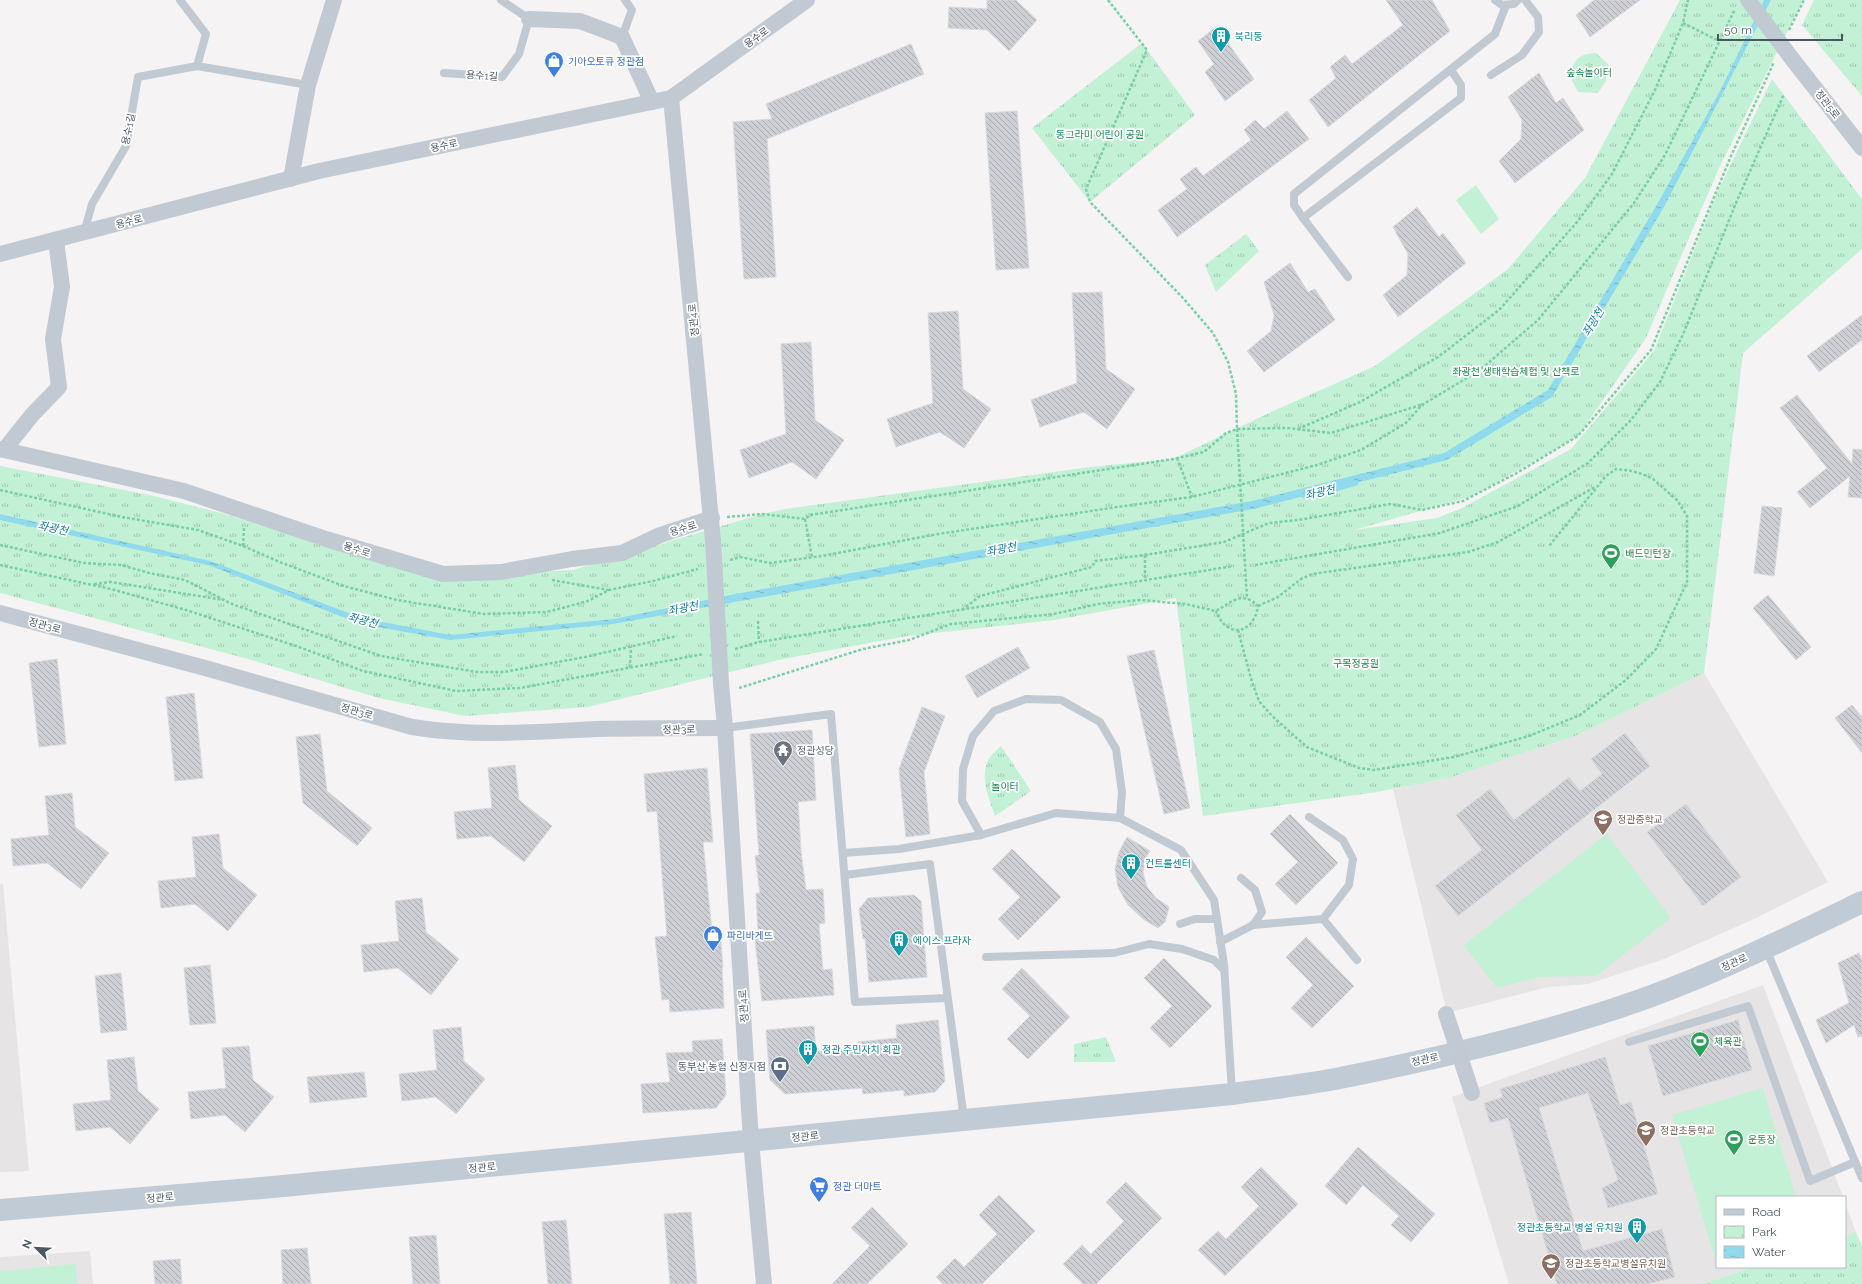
<svg xmlns="http://www.w3.org/2000/svg" width="1862" height="1284" font-family="Raleway,'Noto Sans KR',sans-serif">
  <defs>
    <pattern id="park-tufts" width="24" height="20" patternUnits="userSpaceOnUse"><rect width="24" height="20" fill="#c3f1d5"/><path d="M3 7l-1-3M5 7V3M7 7l1-3M15 17l-1-3M17 17v-4M19 17l1-3" fill="none" stroke="#a0c6b0"/></pattern>
    <pattern id="water-ripples" width="26" height="14" patternUnits="userSpaceOnUse"><rect width="26" height="14" fill="#90daee"/><path d="M2 4q2-2 4 0t4 0M15 11q2-2 4 0t4 0" fill="none" stroke="#78b4c4"/></pattern>
    <pattern id="building-back-hatch" width="6" height="6" patternUnits="userSpaceOnUse"><rect width="6" height="6" fill="#cdcfd5"/><path d="M-1 5l2 2M0 0l6 6M5-1l2 2" fill="none" stroke="#a8abb0"/></pattern>
  </defs>
  <rect width="100%" height="100%" fill="#f5f3f3"/>
  <g fill="#e6e4e5">
    <polygon points="1704,673 1828,882 1756,918 1664,959 1588,984 1548,987 1447,1013 1393,789 1449,778 1578,735"/>
    <polygon points="0,884 3,884 29,1171 0,1172"/>
    <polygon points="1763,985 1843,1197 1717,1197 1717,1267 1753,1267 1703,1284 1509,1284 1452,1097"/>
    <polygon points="1845,1203 1856,1232 1845,1236"/>
    <polygon points="90,1251 93,1284 0,1284 0,1257"/>
  </g>
  <g fill="#c3f1d5">
    <polygon points="1476,185 1499,219 1481,234 1456,200"/>
    <polygon points="1607,834 1671,918 1596,976 1539,977 1497,988 1464,945"/>
    <polygon points="1763,1088 1796,1197 1717,1197 1716,1262 1672,1115"/>
    <polygon points="76,1264 77,1284 0,1284 0,1271"/>
  </g>
  <g fill="url(#park-tufts)">
    <polygon points="1680,0 1803,0 1719,168 1646,338 1578,436 1472,496 1354,530 1437,518 1462,508 1571,449 1654,351 1717,193 1772,79 1862,199 1862,249 1743,353 1704,673 1578,735 1449,778 1377,792 1203,816 1176,598 1055,620 907,636 783,659 588,707 465,716 379,698 248,659 0,593 0,466 150,495 221,513 432,577 573,570 762,514 785,509 1090,467 1173,459 1271,412 1375,366 1508,269 1585,178"/>
    <polygon points="1814,0 1862,0 1862,96 1802,25"/>
    <polygon points="1142,43 1195,115 1090,202 1032,128"/>
    <path d="M1596,53L1609,65L1606,81L1598,93L1578,92L1569,75C1575,59 1578,54 1596,53Z"/>
    <polygon points="1246,234 1259,251 1216,292 1205,265"/>
    <path d="M1001,746L1031,791L995,816C989,798 980,779 988,760C991,755 997,750 1001,746Z"/>
    <polygon points="1106,1037 1116,1062 1074,1062 1074,1044"/>
    <polygon points="1856,1232 1862,1246 1862,1284 1703,1284 1753,1267 1845,1267 1845,1236"/>
  </g>
  <polygon fill="url(#water-ripples)" points="1764,0 1771,0 1664,207 1552,397 1447,460 1253,509 735,602 613,624 450,640 361,624 208,565 0,520 0,514 210,561 362,618 450,635 614,619 735,594 1252,501 1444,453 1548,390 1659,201 1720,91"/>
  <g fill="none" stroke-linecap="round" stroke-linejoin="round">
    <polyline stroke="#90daee" stroke-width="5" points="1304,496 1325,492 1356,483"/>
  </g>
  <g fill="url(#building-back-hatch)" stroke="#d7d9de">
    <polygon points="987,0 1016,0 1037,20 1009,51 987,30 948,28 949,7 987,9"/>
    <polygon points="1386,0 1432,0 1450,31 1328,127 1309,100 1336,78 1330,67 1345,55 1352,64 1403,25"/>
    <polygon points="1594,0 1640,0 1590,37 1576,15"/>
    <polygon points="1216,27 1254,79 1225,101 1205,72 1214,64 1198,41"/>
    <polygon points="911,44 924,74 767,139 776,277 744,279 733,122 772,119 766,104"/>
    <polygon points="1539,73 1556,103 1563,98 1584,130 1515,183 1499,161 1521,139 1522,120 1508,97"/>
    <polygon points="1017,111 1029,268 996,270 985,113"/>
    <polygon points="1287,111 1309,139 1177,237 1158,210 1187,189 1180,179 1196,167 1203,176 1251,140 1244,130 1255,120 1264,129"/>
    <polygon points="1417,207 1439,237 1443,233 1466,263 1398,317 1383,295 1407,275 1408,254 1393,227"/>
    <polygon points="1290,263 1308,292 1315,289 1335,320 1264,372 1247,351 1271,331 1274,315 1264,282"/>
    <polygon points="1102,292 1106,369 1135,389 1107,429 1084,412 1040,427 1031,400 1077,383 1072,293"/>
    <polygon points="958,311 963,389 991,409 964,448 940,432 896,447 887,419 933,403 928,313"/>
    <polygon points="1862,315 1862,340 1819,372 1807,356"/>
    <polygon points="811,342 815,420 844,440 816,479 792,462 749,478 740,450 786,434 781,344"/>
    <polygon points="1797,395 1852,464 1853,449 1862,450 1862,498 1848,497 1850,476 1810,508 1797,492 1827,468 1780,408"/>
    <polygon points="1762,506 1782,508 1774,576 1754,573"/>
    <polygon points="1768,595 1811,647 1796,660 1753,608"/>
    <polygon points="1018,647 1030,668 977,698 965,676"/>
    <polygon points="1154,650 1190,808 1164,814 1127,656"/>
    <polygon points="57,659 66,744 39,747 29,663"/>
    <polygon points="194,693 203,778 175,781 166,697"/>
    <polygon points="1852,705 1862,717 1862,753 1835,718"/>
    <polygon points="922,707 945,716 924,772 930,834 906,837 899,769"/>
    <polygon points="812,730 816,800 798,802 801,851 806,890 823,889 825,923 819,924 823,970 832,969 834,995 762,1001 754,931 758,931 756,893 760,893 755,856 759,855 750,734"/>
    <polygon points="1625,733 1650,766 1458,916 1435,886 1482,850 1456,815 1490,789 1514,820 1569,777 1580,791 1602,774 1591,759"/>
    <polygon points="320,734 327,791 372,828 357,846 303,803 296,737"/>
    <polygon points="515,765 519,800 552,826 524,862 491,836 457,839 454,812 492,808 488,768"/>
    <polygon points="707,768 713,842 703,842 712,932 720,931 723,967 722,967 724,1008 670,1012 669,999 662,1000 655,937 667,936 657,811 647,812 644,774"/>
    <polygon points="72,793 75,827 109,853 81,889 47,863 13,866 11,839 49,835 45,796"/>
    <polygon points="1686,804 1741,877 1703,906 1647,832"/>
    <polygon points="1290,814 1338,863 1296,905 1275,884 1298,862 1270,834"/>
    <polygon points="219,834 223,868 257,895 228,931 195,904 161,908 158,881 196,877 192,837"/>
    <polygon points="1127,837 1150,851 1145,858 1143,873 1147,887 1156,898 1169,907 1165,922 1158,928 1143,919 1128,905 1118,887 1115,869 1119,852"/>
    <polygon points="1012,849 1061,897 1018,940 998,919 1020,897 992,869"/>
    <polygon points="914,895 921,901 927,977 869,982 865,938 863,939 859,909 868,898"/>
    <polygon points="422,898 426,932 459,959 431,995 398,968 364,972 361,945 399,941 395,901"/>
    <polygon points="1306,937 1354,986 1312,1028 1291,1008 1313,985 1286,957"/>
    <polygon points="1859,953 1862,960 1862,1036 1858,1037 1854,1025 1826,1043 1816,1020 1849,1003 1838,963"/>
    <polygon points="1164,958 1212,1006 1170,1048 1150,1028 1172,1006 1144,978"/>
    <polygon points="210,965 216,1023 190,1025 184,968"/>
    <polygon points="1022,968 1070,1017 1028,1059 1007,1039 1030,1016 1002,989"/>
    <polygon points="121,973 127,1030 101,1033 95,976"/>
    <polygon points="938,1020 945,1081 935,1092 904,1096 904,1090 863,1094 862,1088 785,1094 770,1080 766,1030 814,1026 816,1052 858,1048 858,1042 897,1038 896,1025"/>
    <polygon points="1738,1020 1752,1070 1663,1096 1648,1046"/>
    <polygon points="461,1027 464,1061 485,1079 456,1114 436,1097 402,1101 399,1074 437,1070 433,1030"/>
    <polygon points="722,1039 726,1095 716,1108 643,1113 641,1084 670,1082 666,1053 693,1052 692,1041"/>
    <polygon points="249,1046 253,1080 274,1097 245,1132 225,1115 191,1119 188,1092 226,1088 222,1048"/>
    <polygon points="134,1057 138,1091 159,1109 130,1144 110,1127 76,1131 73,1104 111,1100 107,1060"/>
    <polygon points="1605,1057 1620,1105 1631,1102 1658,1194 1608,1208 1602,1188 1618,1180 1588,1093 1539,1108 1583,1251 1662,1229 1675,1277 1648,1284 1557,1284 1508,1118 1490,1123 1484,1103 1503,1097 1500,1089"/>
    <polygon points="364,1072 367,1097 310,1103 307,1077"/>
    <polygon points="1358,1147 1435,1214 1411,1242 1391,1225 1399,1216 1363,1185 1346,1205 1325,1186"/>
    <polygon points="1261,1167 1298,1204 1225,1276 1198,1250 1218,1231 1226,1239 1259,1206 1241,1187"/>
    <polygon points="1126,1182 1162,1218 1096,1284 1083,1284 1063,1264 1082,1245 1091,1254 1124,1221 1106,1202"/>
    <polygon points="999,1195 1035,1231 982,1284 943,1284 936,1277 955,1258 964,1267 997,1234 979,1215"/>
    <polygon points="872,1207 908,1244 867,1284 832,1284 870,1246 851,1228"/>
    <polygon points="691,1212 697,1284 670,1284 664,1214"/>
    <polygon points="566,1220 572,1284 548,1284 542,1222"/>
    <polygon points="436,1235 440,1284 413,1284 409,1237"/>
    <polygon points="307,1248 311,1284 283,1284 281,1250"/>
    <polygon points="180,1259 182,1284 155,1284 153,1261"/>
  </g>
  <g fill="none" stroke-linecap="round" stroke-linejoin="round">
    <g stroke="#7ad0a6" stroke-width="2.5" stroke-dasharray="3 2" stroke-linecap="butt">
      <polyline points="1108,0 1147,50 1086,189 1090,202 1183,298 1213,333 1228,362 1236,394 1237,429"/>
      <polyline points="1683,23 1719,41"/>
      <polyline points="1789,30 1804,0"/>
      <polyline points="1298,429 1360,402 1438,357 1499,310 1578,221 1612,174 1655,90 1683,23 1688,0"/>
      <polyline points="1177,458 1192,497"/>
      <polyline points="0,490 122,517 198,530 243,546 282,563 344,586 397,600 484,614 547,612 588,601 609,590 653,581 698,569"/>
      <polyline points="727,517 762,514 805,519 810,515 1173,459 1204,452 1226,433 1237,429 1287,428 1331,433 1421,405"/>
      <polyline points="805,519 812,557"/>
      <polyline points="0,545 84,563 121,565 149,573 185,580 232,604 381,656 477,672 504,672 585,657 677,636"/>
      <polyline points="243,546 244,528"/>
      <polyline points="1145,555 1145,581"/>
      <polyline points="730,560 740,557 770,563 822,556 932,535 1117,507 1192,497 1317,465 1361,450 1406,423 1422,405 1480,370 1538,320 1634,203 1665,155 1735,9"/>
      <polyline points="0,565 111,589 186,610 299,647 363,671 456,691 520,688 704,654"/>
      <polyline points="1255,565 1440,533 1518,506 1588,463 1631,420 1660,382 1684,332 1736,203 1784,94"/>
      <polyline points="552,580 609,590"/>
      <polyline points="94,584 111,582 224,600"/>
      <polyline points="1258,606 1278,597 1301,579 1312,574 1468,552 1498,542 1595,487"/>
      <polyline points="962,610 980,596 1092,567 1095,561 1145,555 1224,542 1269,523 1298,520 1391,504 1422,510 1463,501 1515,474 1578,436 1651,350 1731,156 1774,62"/>
      <polyline points="758,621 759,642"/>
      <polyline points="1238,630 1252,682 1259,701 1272,716 1307,747 1359,768 1374,770 1454,757 1529,736 1580,715 1626,680 1656,649 1687,582 1687,516 1677,500 1653,479 1642,474 1632,471 1616,469 1606,476 1549,546"/>
      <polyline points="735,649 759,642 1234,566"/>
      <polyline points="630,668 631,647"/>
      <path d="M739,688L863,649L909,640L951,624L1054,614L1098,604L1141,600L1185,604L1216,611C1232,602 1242,590 1258,606C1254,634 1227,640 1216,611"/>
    </g>
    <g stroke="#c1cad2" stroke-width="8">
      <polyline points="180,0 206,34 197,66"/>
      <polyline points="1495,0 1502,5 1514,4 1518,0"/>
      <polyline points="622,37 632,10 625,0"/>
      <polyline points="1451,70 1461,85 1461,98 1303,218 1294,205 1294,194 1495,34 1506,5"/>
      <polyline points="444,73 502,77 519,54 529,19 501,0"/>
      <polyline points="1491,75 1522,55 1539,32 1538,17 1525,0"/>
      <polyline points="1303,218 1348,277"/>
      <polyline points="84,233 92,204 126,146 138,77 197,66 308,85"/>
      <polyline points="725,728 831,714 855,1002 947,998"/>
      <polyline points="1309,817 1343,840 1353,859 1349,885 1323,919"/>
      <polyline points="981,835 962,801 963,769 973,736 994,711 1026,699 1061,700 1100,722 1116,749 1122,792 1120,818"/>
      <polyline points="843,853 899,849 981,835 1056,813 1120,818 1181,850 1214,900 1224,964 1232,1093"/>
      <polyline points="845,875 930,864 964,1119"/>
      <polyline points="1180,924 1195,919 1217,919"/>
      <polyline points="1253,925 1323,919 1357,960"/>
      <polyline points="1220,942 1253,925 1262,912 1255,890 1241,878"/>
      <polyline points="1766,949 1862,1178"/>
      <polyline points="986,957 1114,953 1149,944 1182,949 1214,960 1224,970"/>
      <polyline points="1629,1042 1748,1006 1810,1181 1855,1162"/>
    </g>
    <g stroke="#c1cad2" stroke-width="16">
      <polyline points="529,19 580,21 622,37 652,102"/>
      <polyline points="1793,60 1862,148"/>
      <polyline points="671,98 713,541"/>
      <polyline points="291,179 308,85 334,0"/>
      <polyline points="0,254 319,171 671,98 807,0"/>
      <polyline points="0,449 184,491 326,539 443,574 501,572 572,559 622,553 660,535 712,518"/>
      <polyline points="4,450 32,415 59,387 53,339 62,287 56,240"/>
      <path d="M0,613L205,668L412,727C473,737 535,732 597,729C640,728 683,728 725,728"/>
      <polyline points="721,683 725,728 751,1141 764,1284"/>
    </g>
    <path stroke="#c1cbd6" stroke-width="22" d="M0,1210L273,1187L1232,1094C1268,1089 1304,1085 1340,1078C1430,1060 1521,1039 1608,1011C1696,983 1779,942 1862,902"/>
    <polyline stroke="#7ad0a6" stroke-width="2.5" stroke-dasharray="3 2" stroke-linecap="butt" points="1237,429 1247,599"/>
    <g stroke="#c1cad2" stroke-width="16">
      <polyline points="1748,0 1793,60"/>
      <polyline points="713,541 721,683"/>
      <polyline points="1446,1014 1472,1093"/>
    </g>
  </g>
  <defs>
    <g id="building-pin" transform="scale(1)"><path d="M0 17L-7.5 6A9.5 9.5 0 1 1 7.5 6Z" fill="#0f9aa8" stroke="#fff"/><path d="M-4-6H4V6H1V3H-1V6H-4ZM-2.5-4.3h1.7v1.8h-1.7ZM.8-4.3h1.7v1.8H.8ZM-2.5-1h1.7V.8h-1.7ZM.8-1h1.7V.8H.8Z" fill="#fff"/></g>
    <g id="shop-pin" transform="scale(1)"><path d="M0 17L-7.5 6A9.5 9.5 0 1 1 7.5 6Z" fill="#3f7fe0" stroke="#fff"/><path d="M-5-2.5h2.3a2.7 3.5 0 0 1 5.4 0H5L5.5 6h-11ZM-1.5-2.5h3a1.5 2.3 0 0 0-3 0Z" fill="#fff"/></g>
    <g id="stadium-pin" transform="scale(1)"><path d="M0 17L-7.5 6A9.5 9.5 0 1 1 7.5 6Z" fill="#2e9e5b" stroke="#fff"/><path d="M0-5a6.5 5 0 1 0 0 10a6.5 5 0 1 0 0-10ZM-3.5-1.8h7v3.6h-7Z" fill="#fff"/></g>
    <g id="temple-pin" transform="scale(1)"><path d="M0 17L-7.5 6A9.5 9.5 0 1 1 7.5 6Z" fill="#6b7280" stroke="#fff"/><path d="M0-6L5-2H3V0L6.5 2.5H4V6H1.5V3h-3V6H-4V2.5H-6.5L-3 0V-2H-5Z" fill="#fff"/></g>
    <g id="school-pin" transform="scale(1)"><path d="M0 17L-7.5 6A9.5 9.5 0 1 1 7.5 6Z" fill="#8d6e63" stroke="#fff"/><path d="M0-5L7-2L0 1L-7-2ZM-4 1L0 2.5L4 1V4Q0 6-4 4Z" fill="#fff"/></g>
    <g id="bank-pin" transform="scale(1)"><path d="M0 17L-7.5 6A9.5 9.5 0 1 1 7.5 6Z" fill="#5c6f8a" stroke="#fff"/><path d="M-6-4H6V4H-6ZM0-2.3a2.3 2.3 0 1 0 0 4.6a2.3 2.3 0 1 0 0-4.6Z" fill="#fff"/></g>
    <g id="supermarket-pin" transform="scale(1)"><path d="M0 17L-7.5 6A9.5 9.5 0 1 1 7.5 6Z" fill="#3f7fe0" stroke="#fff"/><path d="M-6-5.5h2.5l.6 2H6L4.5 2H-2.5L-4.4-4H-6ZM-1.5 3.2a1.3 1.3 0 1 0 .1 0ZM3 3.2a1.3 1.3 0 1 0 .1 0Z" fill="#fff"/></g>
  </defs>
  <g fill-rule="evenodd">
    <use href="#building-pin" x="1221" y="36"/>
    <use href="#shop-pin" x="554" y="61"/>
    <use href="#stadium-pin" x="1611" y="553"/>
    <use href="#temple-pin" x="783" y="750"/>
    <use href="#school-pin" x="1603" y="819"/>
    <use href="#building-pin" x="1131" y="863"/>
    <use href="#shop-pin" x="713" y="935"/>
    <use href="#building-pin" x="899" y="940"/>
    <use href="#stadium-pin" x="1700" y="1041"/>
    <use href="#building-pin" x="808" y="1049"/>
    <use href="#bank-pin" x="780" y="1066"/>
    <use href="#school-pin" x="1646" y="1130"/>
    <use href="#stadium-pin" x="1734" y="1139"/>
    <use href="#supermarket-pin" x="819" y="1186"/>
    <use href="#building-pin" x="1637" y="1227"/>
    <use href="#school-pin" x="1551" y="1263"/>
  </g>
  <g text-anchor="middle" stroke-width="3.5" stroke-linejoin="round" paint-order="stroke">
    <g font-size="10" fill="#0d838f" stroke="#fff" text-anchor="start">
      <text x="1235" y="40">북리동</text>
      <text x="1145" y="867">컨트롤센터</text>
      <text x="913" y="944">에이스 프라자</text>
      <text x="822" y="1053">정관 주민자치 회관</text>
      <text x="1623" y="1231" text-anchor="end">정관초등학교 병설 유치원</text>
    </g>
    <g font-size="10" fill="#4a5661" stroke="#fff">
      <text transform="translate(756 37) rotate(-36)" y="4">용수로</text>
      <text transform="translate(482 75) rotate(4)" y="4">용수1길</text>
      <text transform="translate(1828 104) rotate(52)" y="4">정관5로</text>
      <text transform="translate(128 129) rotate(-78)" y="4">용수1길</text>
      <text transform="translate(444 145) rotate(-12)" y="4">용수로</text>
      <text transform="translate(129 221) rotate(-15)" y="4">용수로</text>
      <text transform="translate(693 320) rotate(-96)" y="4">정관4로</text>
      <text transform="translate(683 528) rotate(-18)" y="4">용수로</text>
      <text transform="translate(357 549) rotate(18)" y="4">용수로</text>
      <text transform="translate(45 625) rotate(15)" y="4">정관3로</text>
      <text transform="translate(357 711) rotate(16)" y="4">정관3로</text>
      <text transform="translate(679 729) rotate(-1)" y="4">정관3로</text>
      <text transform="translate(1734 962) rotate(-24)" y="4">정관로</text>
      <text transform="translate(743 1006) rotate(-94)" y="4">정관4로</text>
      <text transform="translate(1425 1059) rotate(-12)" y="4">정관로</text>
      <text transform="translate(805 1136) rotate(-6)" y="4">정관로</text>
      <text transform="translate(482 1167) rotate(-5)" y="4">정관로</text>
      <text transform="translate(160 1197) rotate(-5)" y="4">정관로</text>
    </g>
    <g font-size="10" fill="#366cbe" stroke="#fff" text-anchor="start">
      <text x="568" y="65">기아오토큐 정관점</text>
      <text x="727" y="939">파리바게뜨</text>
      <text x="833" y="1190">정관 더마트</text>
    </g>
    <g font-size="10" fill="#17864f" stroke="#fff">
      <text x="1589" y="76">숲속놀이터</text>
      <text x="1100" y="138">동그라미 어린이 공원</text>
      <text x="1516" y="375">좌광천 생태학습체험 및 산책로</text>
      <text x="1356" y="667">구목정공원</text>
      <text x="1005" y="790">놀이터</text>
    </g>
    <g font-size="10" fill="#27864d" stroke="#fff" text-anchor="start">
      <text x="1625" y="557">배드민턴장</text>
      <text x="1714" y="1045">체육관</text>
      <text x="1748" y="1143">운동장</text>
    </g>
    <g font-size="10" fill="#5b616d" stroke="#fff" text-anchor="start">
      <text x="797" y="754">정관성당</text>
    </g>
    <g font-size="10" fill="#785e54" stroke="#fff" text-anchor="start">
      <text x="1617" y="823">정관중학교</text>
      <text x="1660" y="1134">정관초등학교</text>
      <text x="1565" y="1267">정관초등학교병설유치원</text>
    </g>
    <g font-size="10" fill="#4e5e75" stroke="#fff" text-anchor="end">
      <text x="766" y="1070">동부산 농협 신정지점</text>
    </g>
    <g font-size="11" font-style="italic" fill="#0c7c9b" stroke="#fff">
      <text transform="translate(1593 322) rotate(-59)" y="4">좌광천</text>
      <text transform="translate(1320 492) rotate(-13)" y="4">좌광천</text>
      <text transform="translate(53 528) rotate(12)" y="4">좌광천</text>
      <text transform="translate(1001 549) rotate(-10)" y="4">좌광천</text>
      <text transform="translate(683 608) rotate(-11)" y="4">좌광천</text>
      <text transform="translate(363 620) rotate(15)" y="4">좌광천</text>
    </g>
  </g>
  <rect x="1716" y="1196" width="130" height="72" fill="#ffffff" stroke="#b7bbc0"/>
  <rect x="1724" y="1209" width="20" height="6" fill="#c1cbd6" stroke="#b7bbc0"/>
  <text x="1752" y="1216" font-size="12" fill="#4a5661">Road</text>
  <rect x="1724" y="1226" width="20" height="12" fill="url(#park-tufts)" stroke="#b7bbc0"/>
  <text x="1752" y="1236" font-size="12" fill="#4a5661">Park</text>
  <rect x="1724" y="1246" width="20" height="12" fill="url(#water-ripples)" stroke="#b7bbc0"/>
  <text x="1752" y="1256" font-size="12" fill="#4a5661">Water</text>
  <g transform="translate(36 1248) rotate(294)" stroke="#ffffff" stroke-width="3" paint-order="stroke">
  <path d="M0-3L7 15L0 10L-7 15Z" fill="#4a5661"/>
  <text y="-6" font-size="11" font-weight="bold" text-anchor="middle" fill="#4a5661">N</text>
  </g>
  <path d="M1718 34v6h124v-6" fill="none" stroke="#4a5661" stroke-width="2"/>
  <text x="1724" y="34" font-size="12" fill="#4a5661" stroke="#ffffff" stroke-width="3" paint-order="stroke">50 m</text>
</svg>
